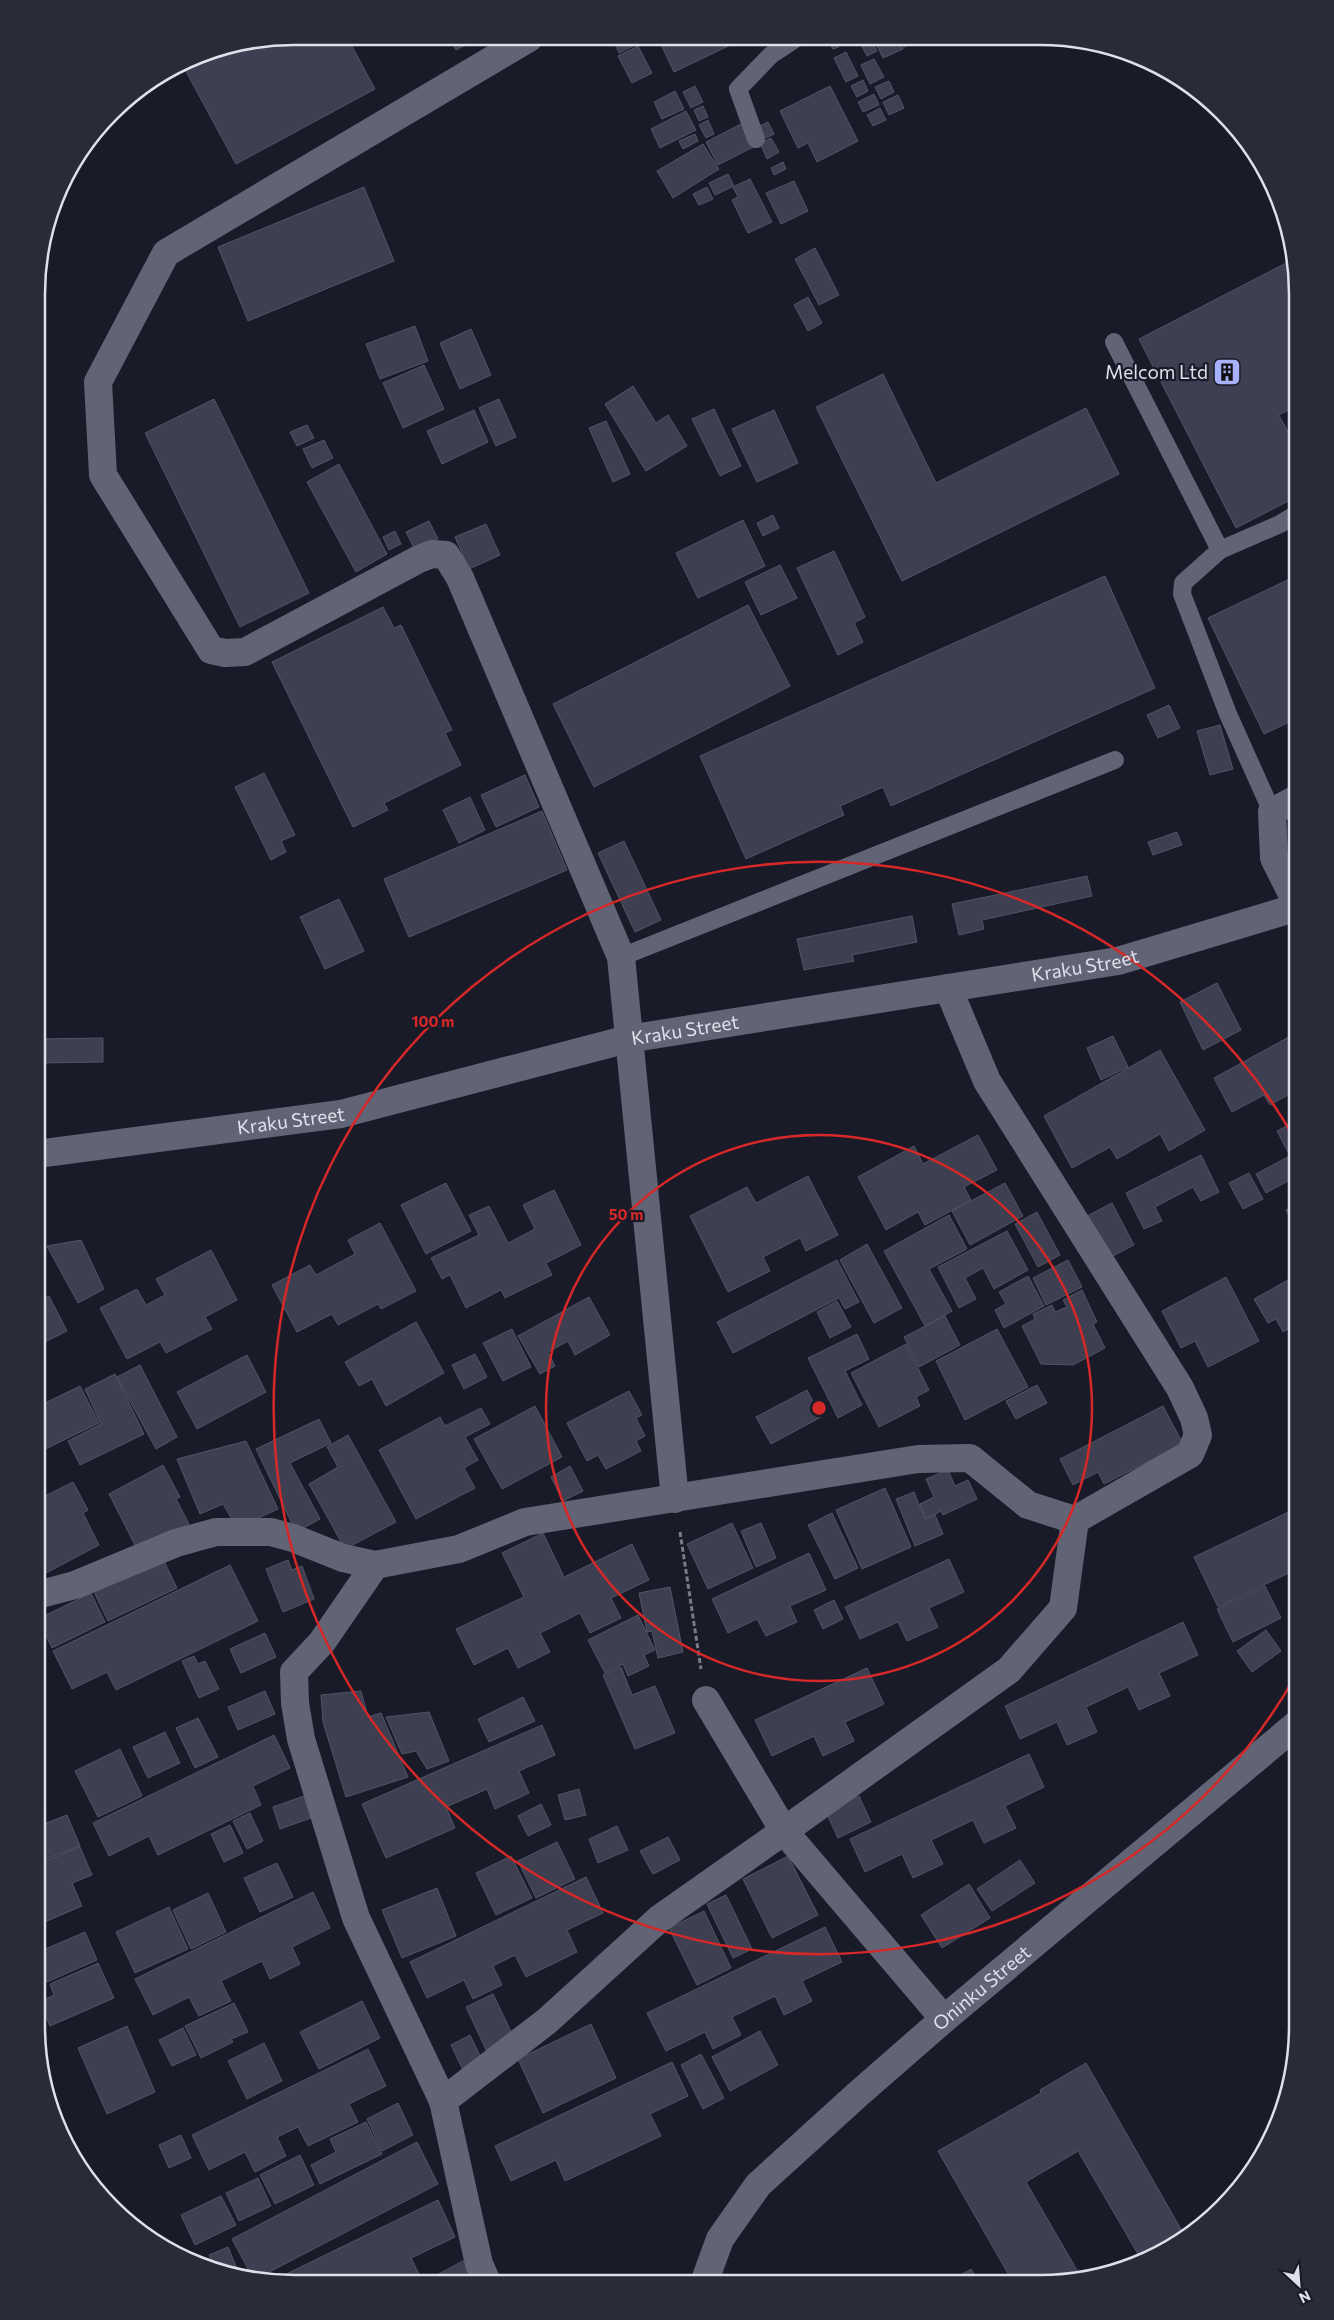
<svg xmlns="http://www.w3.org/2000/svg" width="1334" height="2320" font-family="Commissioner,sans-serif">
  <rect width="100%" height="100%" fill="#191b29"/>
  <g fill="#3e4051" stroke="#515465">
    <polygon points="294,36 347,37 375,89 236,164 182,64 196,56"/>
    <polygon points="450,37 481,37 456,50"/>
    <polygon points="616,38 634,38 637,44 619,53 613,40"/>
    <polygon points="658,38 743,39 674,72"/>
    <polygon points="827,40 835,40 839,47 833,49"/>
    <polygon points="871,40 877,51 867,56 861,44"/>
    <polygon points="874,40 899,40 903,49 883,58"/>
    <polygon points="900,40 919,40 904,47"/>
    <polygon points="638,46 652,73 632,83 618,56"/>
    <polygon points="846,52 858,76 846,82 834,58"/>
    <polygon points="874,59 884,77 870,84 861,65"/>
    <polygon points="863,80 868,91 857,97 851,86"/>
    <polygon points="889,81 894,92 881,99 875,87"/>
    <polygon points="695,86 703,102 691,108 683,92"/>
    <polygon points="830,86 858,141 817,162 808,143 798,148 780,111"/>
    <polygon points="675,91 684,109 662,119 654,102"/>
    <polygon points="874,94 879,105 863,112 858,102"/>
    <polygon points="898,95 904,108 889,115 883,102"/>
    <polygon points="703,106 708,117 699,121 694,110"/>
    <polygon points="880,108 886,120 873,126 867,115"/>
    <polygon points="686,111 696,130 660,148 651,129"/>
    <polygon points="708,120 714,134 706,138 699,125"/>
    <polygon points="768,122 774,134 763,139 757,127"/>
    <polygon points="741,124 753,147 718,165 706,142"/>
    <polygon points="695,134 698,141 683,149 679,141"/>
    <polygon points="771,138 779,152 767,159 760,143"/>
    <polygon points="703,144 719,169 673,198 657,171"/>
    <polygon points="783,162 786,169 774,175 771,168"/>
    <polygon points="728,174 734,186 715,195 709,183"/>
    <polygon points="750,179 772,222 748,233 732,200 738,197 733,187"/>
    <polygon points="794,181 808,211 781,224 766,193"/>
    <polygon points="364,187 394,261 248,321 218,247"/>
    <polygon points="707,187 713,199 699,205 693,194"/>
    <polygon points="815,248 839,295 819,305 795,259"/>
    <polygon points="1292,260 1298,294 1298,405 1279,415 1298,451 1298,496 1236,528 1139,339"/>
    <polygon points="808,297 822,323 808,331 794,305"/>
    <polygon points="415,326 428,361 380,379 366,344"/>
    <polygon points="471,329 491,375 460,389 440,343"/>
    <polygon points="424,365 444,409 403,428 383,383"/>
    <polygon points="883,374 936,483 1086,408 1119,474 902,581 816,407"/>
    <polygon points="633,386 656,423 668,415 687,446 646,471 605,404"/>
    <polygon points="214,399 309,593 240,627 145,433"/>
    <polygon points="499,399 516,437 496,446 479,408"/>
    <polygon points="714,409 741,466 720,476 692,419"/>
    <polygon points="474,410 488,442 442,464 427,431"/>
    <polygon points="774,410 798,463 757,482 732,429"/>
    <polygon points="606,421 630,474 613,482 589,428"/>
    <polygon points="307,425 314,438 297,446 290,432"/>
    <polygon points="324,440 333,458 312,468 303,449"/>
    <polygon points="339,464 387,554 356,572 307,482"/>
    <polygon points="773,515 779,528 763,536 757,523"/>
    <polygon points="743,520 765,566 698,598 676,553"/>
    <polygon points="429,521 438,539 415,550 406,532"/>
    <polygon points="486,524 500,555 469,569 455,537"/>
    <polygon points="395,531 401,544 389,550 383,537"/>
    <polygon points="834,551 865,617 854,623 863,642 838,655 797,568"/>
    <polygon points="780,565 797,598 761,615 745,582"/>
    <polygon points="1298,575 1298,718 1264,734 1208,618"/>
    <polygon points="1105,576 1155,688 891,806 883,787 840,806 844,815 746,859 700,756"/>
    <polygon points="748,605 790,686 594,787 553,704"/>
    <polygon points="383,607 394,628 401,625 452,730 445,733 461,765 384,803 388,810 353,827 272,662"/>
    <polygon points="1169,705 1180,728 1158,738 1147,715"/>
    <polygon points="1220,725 1233,769 1210,775 1197,731"/>
    <polygon points="264,773 295,835 281,841 286,852 271,860 235,787"/>
    <polygon points="525,775 539,807 496,827 481,795"/>
    <polygon points="470,797 485,830 459,843 443,810"/>
    <polygon points="542,811 567,870 409,937 384,879"/>
    <polygon points="1177,832 1182,845 1153,855 1148,842"/>
    <polygon points="624,841 661,920 635,932 598,853"/>
    <polygon points="1087,876 1092,896 982,920 984,929 959,935 952,904"/>
    <polygon points="339,899 364,951 325,969 300,917"/>
    <polygon points="912,916 917,942 852,955 854,961 804,970 797,939"/>
    <polygon points="1217,983 1241,1030 1203,1050 1180,1002"/>
    <polygon points="1298,1032 1297,1090 1270,1105 1264,1095 1232,1112 1214,1078"/>
    <polygon points="1113,1036 1128,1067 1101,1080 1087,1048"/>
    <polygon points="103,1038 103,1062 37,1063 37,1039"/>
    <polygon points="1160,1050 1205,1130 1169,1151 1160,1134 1117,1159 1110,1147 1072,1168 1044,1116"/>
    <polygon points="1297,1121 1297,1148 1288,1152 1277,1131"/>
    <polygon points="978,1135 997,1170 964,1187 971,1200 925,1225 918,1212 886,1230 858,1177 914,1146 923,1164"/>
    <polygon points="1297,1152 1297,1176 1266,1193 1256,1174"/>
    <polygon points="1201,1155 1219,1192 1201,1201 1193,1187 1155,1207 1162,1221 1144,1229 1126,1193"/>
    <polygon points="1249,1173 1263,1199 1243,1209 1229,1183"/>
    <polygon points="808,1176 838,1235 806,1251 800,1238 763,1257 770,1271 728,1292 690,1216 747,1187 756,1203"/>
    <polygon points="446,1183 471,1231 426,1254 401,1205"/>
    <polygon points="1005,1183 1023,1216 970,1245 952,1211"/>
    <polygon points="554,1190 581,1245 546,1263 552,1275 505,1298 501,1290 466,1308 450,1275 442,1279 431,1258 479,1235 469,1215 489,1206 508,1243 535,1229 523,1205"/>
    <polygon points="1112,1203 1134,1245 1109,1258 1087,1216"/>
    <polygon points="1297,1204 1297,1232 1286,1210"/>
    <polygon points="1037,1212 1060,1255 1038,1267 1015,1224"/>
    <polygon points="949,1215 967,1249 929,1269 952,1311 925,1326 884,1251"/>
    <polygon points="380,1223 416,1291 381,1309 378,1304 338,1325 332,1314 297,1332 272,1285 310,1265 316,1275 355,1254 348,1240"/>
    <polygon points="1007,1231 1028,1270 994,1289 983,1268 965,1278 976,1299 959,1308 938,1267"/>
    <polygon points="81,1240 104,1289 78,1303 47,1246"/>
    <polygon points="867,1244 902,1308 874,1323 840,1260"/>
    <polygon points="211,1250 237,1300 205,1317 212,1329 166,1353 160,1342 127,1359 100,1308 137,1289 146,1305 165,1295 156,1279"/>
    <polygon points="837,1260 859,1302 845,1309 839,1298 733,1353 717,1322"/>
    <polygon points="1068,1260 1082,1287 1046,1305 1033,1278"/>
    <polygon points="1297,1275 1297,1324 1283,1332 1276,1319 1268,1323 1254,1299"/>
    <polygon points="1028,1276 1044,1306 1004,1328 995,1310 1006,1304 999,1292"/>
    <polygon points="1226,1277 1259,1341 1208,1367 1195,1341 1181,1348 1162,1311"/>
    <polygon points="1082,1290 1097,1322 1093,1324 1105,1348 1073,1365 1041,1364 1022,1326 1035,1319 1033,1314 1052,1305 1055,1312 1067,1307 1063,1300"/>
    <polygon points="49,1296 67,1331 37,1346 37,1303"/>
    <polygon points="589,1297 610,1335 575,1355 568,1341 548,1352 555,1366 540,1374 518,1336"/>
    <polygon points="837,1301 851,1327 830,1338 817,1312"/>
    <polygon points="945,1316 960,1345 919,1367 904,1337"/>
    <polygon points="416,1322 444,1373 386,1406 372,1379 359,1386 345,1362"/>
    <polygon points="512,1329 531,1367 503,1381 483,1343"/>
    <polygon points="997,1329 1028,1387 965,1420 936,1361"/>
    <polygon points="857,1334 869,1359 845,1371 862,1405 838,1418 808,1358"/>
    <polygon points="906,1344 929,1390 916,1397 920,1406 879,1427 851,1373"/>
    <polygon points="475,1354 487,1377 464,1389 452,1365"/>
    <polygon points="247,1355 266,1392 197,1429 177,1392"/>
    <polygon points="140,1365 177,1437 156,1449 117,1377"/>
    <polygon points="115,1374 144,1434 80,1465 68,1441 101,1424 85,1389"/>
    <polygon points="1037,1385 1047,1403 1016,1419 1006,1401"/>
    <polygon points="80,1386 99,1423 37,1453 37,1407"/>
    <polygon points="807,1390 821,1417 771,1444 756,1417"/>
    <polygon points="629,1391 642,1415 636,1418 645,1436 636,1441 641,1451 606,1469 598,1455 587,1461 567,1423"/>
    <polygon points="535,1406 562,1457 502,1489 474,1439"/>
    <polygon points="1163,1406 1183,1444 1104,1484 1098,1472 1073,1485 1060,1459"/>
    <polygon points="481,1408 490,1424 465,1437 478,1460 464,1468 475,1488 416,1519 379,1450 440,1417 445,1426"/>
    <polygon points="319,1419 331,1443 290,1463 320,1519 296,1532 256,1449"/>
    <polygon points="348,1435 396,1522 345,1549 309,1484 338,1467 327,1447"/>
    <polygon points="246,1441 278,1509 237,1528 223,1504 200,1514 177,1459"/>
    <polygon points="163,1465 180,1497 176,1499 189,1524 138,1551 109,1494"/>
    <polygon points="570,1466 583,1491 563,1501 551,1477"/>
    <polygon points="948,1470 955,1486 968,1480 977,1499 943,1515 941,1511 926,1519 920,1504 934,1497 926,1479"/>
    <polygon points="73,1482 88,1510 83,1513 99,1545 46,1573 37,1554 37,1500"/>
    <polygon points="885,1488 911,1547 862,1569 836,1510"/>
    <polygon points="914,1492 925,1519 935,1515 943,1534 915,1546 896,1499"/>
    <polygon points="1297,1508 1297,1569 1218,1607 1194,1557"/>
    <polygon points="832,1513 858,1568 835,1579 808,1525"/>
    <polygon points="732,1523 753,1568 708,1589 687,1544"/>
    <polygon points="761,1523 776,1558 756,1567 741,1531"/>
    <polygon points="543,1533 564,1577 632,1544 649,1580 611,1598 621,1618 590,1633 580,1613 540,1633 550,1652 518,1668 508,1648 474,1665 456,1629 524,1597 502,1553"/>
    <polygon points="809,1553 826,1590 790,1606 797,1622 766,1636 757,1619 728,1633 712,1599"/>
    <polygon points="163,1559 177,1588 108,1621 94,1592"/>
    <polygon points="949,1559 964,1592 929,1608 938,1627 907,1641 898,1622 860,1639 845,1607"/>
    <polygon points="288,1560 292,1570 302,1566 314,1599 283,1612 266,1569"/>
    <polygon points="230,1565 258,1621 116,1690 107,1672 72,1689 53,1651"/>
    <polygon points="1297,1571 1297,1590 1290,1575"/>
    <polygon points="1265,1586 1281,1618 1233,1642 1217,1609"/>
    <polygon points="670,1587 683,1652 658,1658 652,1631 647,1632 639,1593"/>
    <polygon points="91,1593 105,1622 52,1648 38,1619"/>
    <polygon points="834,1600 843,1619 823,1629 814,1610"/>
    <polygon points="638,1615 655,1650 644,1655 649,1666 628,1676 623,1664 605,1673 588,1640"/>
    <polygon points="1183,1622 1198,1655 1159,1673 1170,1696 1139,1710 1128,1687 1086,1707 1097,1732 1067,1745 1057,1722 1020,1739 1005,1706"/>
    <polygon points="1266,1630 1281,1651 1252,1672 1237,1651"/>
    <polygon points="265,1633 276,1657 241,1673 230,1649"/>
    <polygon points="194,1656 198,1664 205,1661 219,1689 199,1698 182,1661"/>
    <polygon points="621,1667 632,1695 655,1686 675,1733 635,1749 603,1675"/>
    <polygon points="867,1668 884,1704 845,1722 854,1741 823,1756 814,1736 772,1756 755,1720"/>
    <polygon points="265,1691 275,1714 238,1730 228,1707"/>
    <polygon points="361,1691 368,1717 381,1713 408,1777 346,1797 323,1722 321,1695"/>
    <polygon points="523,1697 535,1721 489,1742 478,1719"/>
    <polygon points="429,1712 449,1761 427,1769 416,1751 402,1754 386,1717"/>
    <polygon points="198,1718 218,1757 195,1768 176,1728"/>
    <polygon points="542,1725 555,1755 519,1771 529,1793 495,1809 487,1789 446,1807 455,1828 386,1858 362,1804"/>
    <polygon points="165,1732 180,1763 148,1778 133,1747"/>
    <polygon points="274,1735 290,1768 253,1786 261,1805 158,1855 149,1836 109,1856 93,1823"/>
    <polygon points="120,1749 142,1796 98,1817 75,1771"/>
    <polygon points="1029,1754 1044,1787 1005,1806 1016,1828 984,1843 973,1820 931,1840 943,1864 913,1878 902,1854 865,1872 850,1839"/>
    <polygon points="579,1789 586,1815 565,1820 558,1795"/>
    <polygon points="37,1796 46,1816 37,1820"/>
    <polygon points="304,1796 311,1818 280,1829 273,1807"/>
    <polygon points="859,1796 871,1822 838,1838 826,1812"/>
    <polygon points="541,1804 551,1825 528,1836 518,1816"/>
    <polygon points="250,1813 263,1841 247,1849 233,1821"/>
    <polygon points="67,1815 80,1846 36,1863 36,1827"/>
    <polygon points="230,1825 243,1853 224,1862 211,1834"/>
    <polygon points="617,1826 628,1850 598,1863 589,1839"/>
    <polygon points="668,1837 680,1860 653,1874 640,1851"/>
    <polygon points="557,1842 575,1879 536,1898 518,1861"/>
    <polygon points="80,1847 92,1875 72,1883 82,1906 40,1924 36,1914 36,1865"/>
    <polygon points="511,1856 532,1898 496,1915 476,1873"/>
    <polygon points="788,1856 818,1915 772,1938 743,1879"/>
    <polygon points="1020,1860 1035,1883 992,1911 977,1889"/>
    <polygon points="277,1863 293,1897 260,1912 244,1878"/>
    <polygon points="586,1877 603,1913 567,1930 577,1952 526,1977 515,1955 493,1966 502,1985 473,1999 464,1980 427,1998 410,1962"/>
    <polygon points="969,1884 990,1918 942,1948 921,1915"/>
    <polygon points="437,1888 456,1936 402,1958 382,1910"/>
    <polygon points="313,1892 330,1928 292,1947 300,1964 270,1979 262,1961 221,1981 231,2001 199,2016 189,1997 153,2015 135,1979"/>
    <polygon points="208,1893 226,1932 191,1949 173,1910"/>
    <polygon points="726,1895 752,1949 733,1958 707,1904"/>
    <polygon points="169,1907 188,1949 135,1973 116,1932"/>
    <polygon points="704,1911 731,1968 697,1985 669,1928"/>
    <polygon points="825,1927 842,1962 802,1981 812,2001 784,2015 775,1996 732,2017 741,2035 713,2049 705,2032 666,2051 647,2013"/>
    <polygon points="85,1932 97,1960 47,1982 36,1959 36,1953"/>
    <polygon points="98,1963 114,1998 50,2026 39,2002 54,1995 50,1984"/>
    <polygon points="493,1994 516,2042 489,2056 466,2007"/>
    <polygon points="362,2001 380,2038 319,2069 300,2032"/>
    <polygon points="234,2003 248,2032 231,2039 233,2042 201,2058 185,2026"/>
    <polygon points="591,2024 616,2078 543,2113 518,2059"/>
    <polygon points="127,2026 155,2092 107,2114 78,2048"/>
    <polygon points="183,2028 196,2055 172,2066 159,2040"/>
    <polygon points="760,2031 778,2065 730,2091 712,2057"/>
    <polygon points="470,2035 482,2060 463,2070 451,2045"/>
    <polygon points="264,2043 282,2081 247,2099 228,2061"/>
    <polygon points="368,2049 386,2086 349,2104 358,2122 308,2146 298,2127 277,2137 286,2156 255,2172 245,2152 209,2170 192,2135"/>
    <polygon points="701,2054 724,2098 703,2109 681,2065"/>
    <polygon points="672,2062 688,2096 650,2114 661,2136 565,2181 556,2160 511,2181 495,2146"/>
    <polygon points="1086,2063 1186,2238 1142,2261 1078,2151 1026,2182 1081,2277 1040,2284 1014,2284 938,2151 1041,2093 1040,2090"/>
    <polygon points="398,2103 413,2135 382,2151 367,2119"/>
    <polygon points="366,2122 382,2154 320,2184 311,2165 336,2152 330,2139"/>
    <polygon points="181,2135 191,2158 169,2168 159,2145"/>
    <polygon points="417,2142 438,2184 254,2280 232,2239"/>
    <polygon points="300,2155 314,2185 275,2204 260,2175"/>
    <polygon points="258,2178 271,2206 239,2221 226,2193"/>
    <polygon points="221,2196 236,2225 195,2245 181,2215"/>
    <polygon points="438,2200 455,2237 411,2258 419,2274 403,2282 270,2282"/>
    <polygon points="228,2247 240,2276 215,2269 209,2255"/>
    <polygon points="470,2257 484,2282 424,2282"/>
    <polygon points="971,2269 980,2284 947,2283"/>
  </g>
  <g fill="none" stroke-linecap="round" stroke-linejoin="round">
    <polyline stroke="#797b87" stroke-width="3" stroke-dasharray="5 2.5" stroke-linecap="butt" points="680,1532 701,1669"/>
    <g stroke="#616475" stroke-width="18">
      <polyline points="756,139 738,89 771,55 795,39"/>
      <polyline points="1114,342 1220,550 1280,524 1298,513"/>
      <polyline points="1220,550 1183,583 1182,594 1228,714 1272,812"/>
      <polyline points="621,957 1115,760"/>
    </g>
    <g stroke="#616475" stroke-width="28">
      <polyline points="529,38 166,253 98,382 103,475 211,650 225,653 245,652 419,559 432,554 446,555 460,578 621,957 675,1499"/>
      <polyline points="1298,906 1274,858 1272,812 1298,798"/>
      <polyline points="948,988 987,1081 1180,1388 1194,1418 1198,1435 1190,1454 1075,1520"/>
      <polyline points="37,1595 75,1585 176,1543 216,1532 271,1532 293,1538 343,1558 375,1565"/>
      <polyline points="443,2101 547,2021 659,1919 784,1831 706,1700"/>
      <polyline points="487,2282 479,2264 443,2101 356,1918 301,1739 295,1703 294,1672 322,1642 375,1565 459,1549 525,1522 918,1459 970,1458 1028,1505 1075,1520 1063,1608 1009,1670 784,1831 944,2019"/>
    </g>
    <g stroke="#616475" stroke-width="28">
      <path id="s1" d="M37,1154L341,1114L628,1039L1118,961L1298,907"/>
      <path id="s2" d="M704,2283L720,2239L758,2185L857,2095L944,2019L1297,1724"/>
    </g>
  </g>
  <g fill="none" stroke="#d62828" stroke-width="2.5">
    <circle cx="819" cy="1408" r="273"/>
    <path d="M1297 1673A546 546 0 1 1 1297 1143"/>
  </g>
  <defs>
    <g id="building-square" transform="scale(1.4375)"><rect x="-9" y="-9" width="18" height="18" rx="4" fill="#a7b1fc" stroke="#191b29"/><path d="M-4-6H4V6H1V3H-1V6H-4ZM-2.5-4.3h1.7v1.8h-1.7ZM.8-4.3h1.7v1.8H.8ZM-2.5-1h1.7V.8h-1.7ZM.8-1h1.7V.8H.8Z" fill="#111"/></g>
  </defs>
  <g fill-rule="evenodd">
    <use href="#building-square" x="1227" y="372"/>
  </g>
  <g text-anchor="middle" stroke-width="4.5" stroke-linejoin="round" paint-order="stroke">
    <g font-size="19" fill="#dee0ea" stroke="#191b29" text-anchor="end">
      <text x="1208" y="379">Melcom Ltd</text>
    </g>
    <g font-size="19" fill="#dee0ea" stroke="#191b29">
      <text dy="7" stroke="none"><textPath href="#s1" startOffset="1066">Kraku Street</textPath></text>
      <text dy="7" stroke="none"><textPath href="#s1" startOffset="661">Kraku Street</textPath></text>
      <text dy="7" stroke="none"><textPath href="#s1" startOffset="256">Kraku Street</textPath></text>
      <text dy="7" stroke="none"><textPath href="#s2" startOffset="411">Oninku Street</textPath></text>
    </g>
  </g>
  <path d="M0 0H1334V2320H0ZM294 45H1040A249 249 0 0 1 1289 294V2026A249 249 0 0 1 1040 2275H294A249 249 0 0 1 45 2026V294A249 249 0 0 1 294 45Z" fill="#292b38" fill-rule="evenodd"/>
  <path fill="none" stroke="#dee0ea" stroke-width="2.5" d="M294 45H1040A249 249 0 0 1 1289 294V2026A249 249 0 0 1 1040 2275H294A249 249 0 0 1 45 2026V294A249 249 0 0 1 294 45Z"/>
  <circle cx="819" cy="1408" r="8" fill="#d62828" stroke="#191b29" stroke-width="2.5"/>
  <g font-size="15" text-anchor="middle" font-weight="bold" fill="#d62828" stroke="#191b29" stroke-width="4.5" stroke-linejoin="round" paint-order="stroke">
    <text x="433" y="1027">100 m</text>
    <text x="626" y="1220">50 m</text>
  </g>
  <g transform="translate(1299 2285) rotate(154)" stroke="#191b29" stroke-width="4" paint-order="stroke">
  <path d="M0-4L9 19L0 12L-9 19Z" fill="#dee0ea"/>
  <text y="-8" font-size="14" font-weight="bold" text-anchor="middle" fill="#dee0ea">N</text>
  </g>
</svg>
